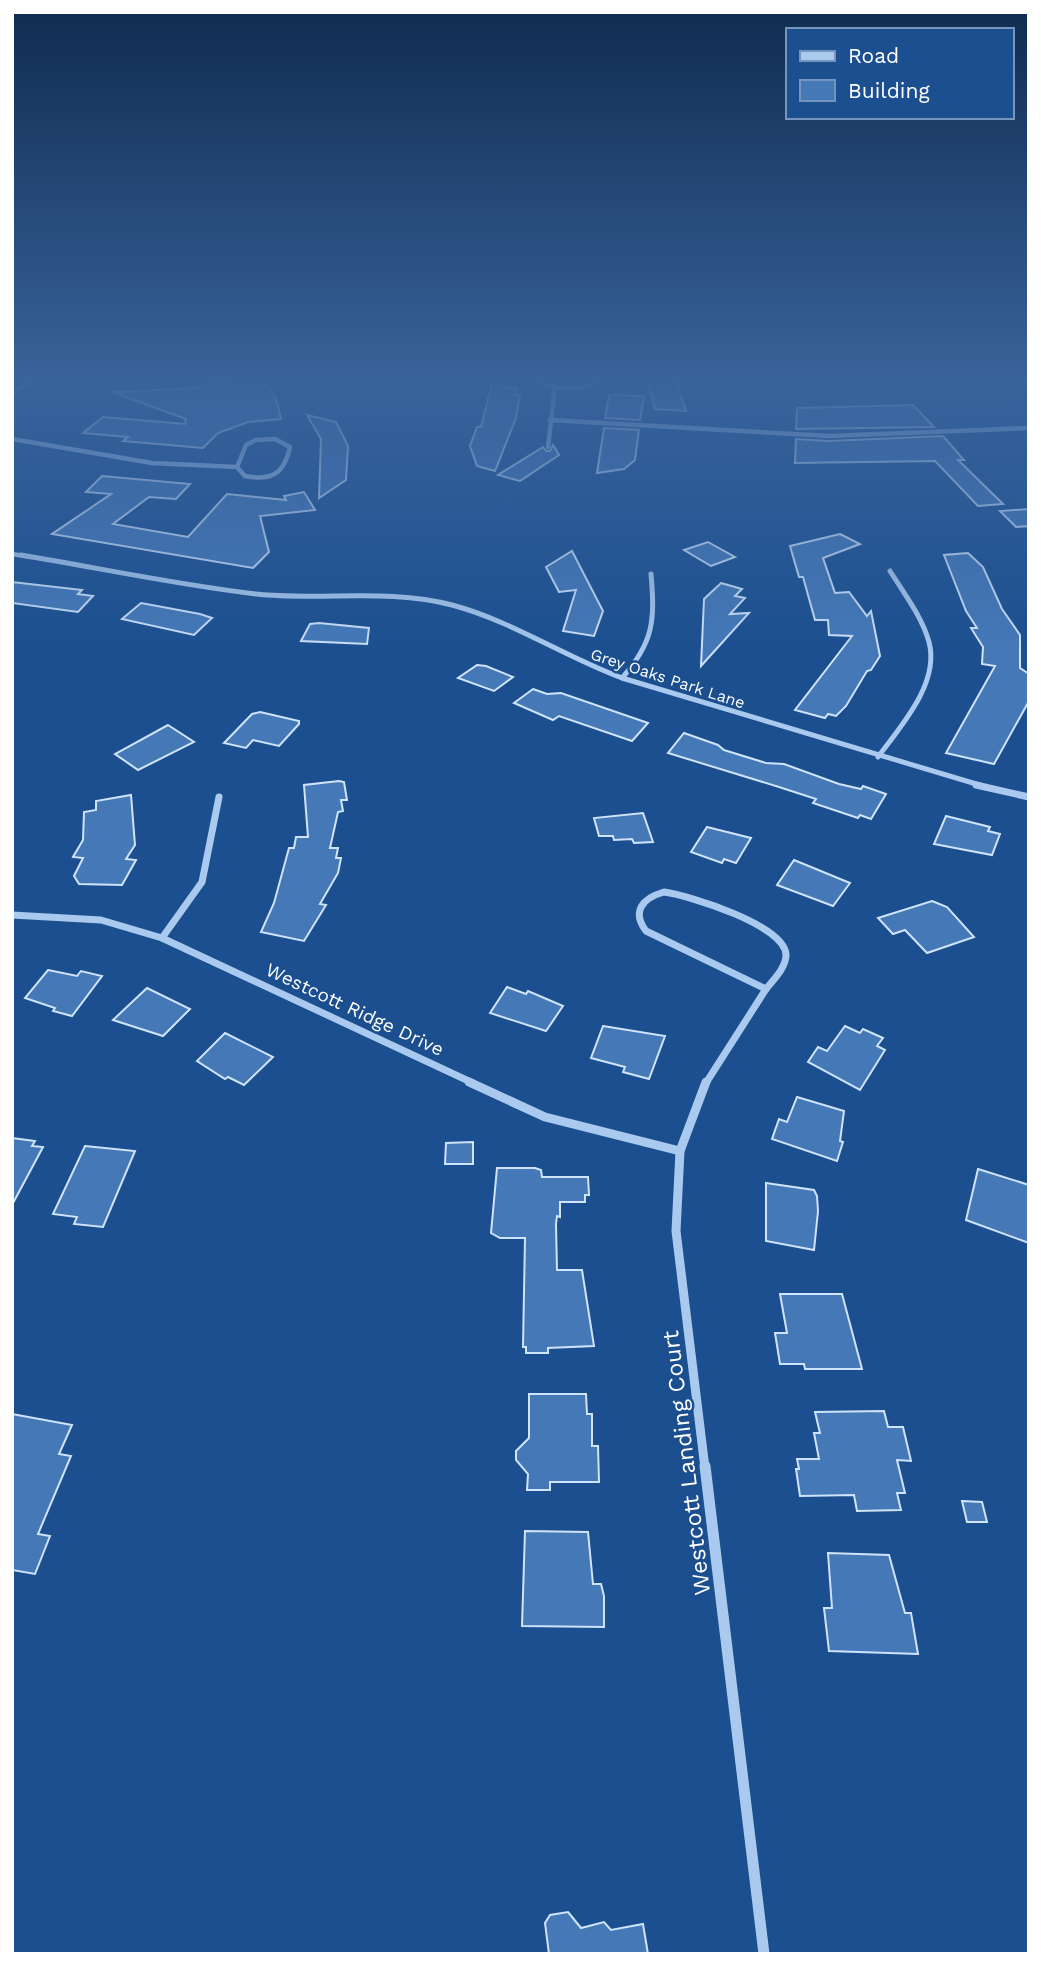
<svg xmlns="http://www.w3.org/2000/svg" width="1041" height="1966" font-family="'Work Sans',sans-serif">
  <rect width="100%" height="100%" fill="#1b4f8f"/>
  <g fill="#4478b7" stroke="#cfe3fa" stroke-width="2">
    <polygon points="241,379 261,379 276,398 281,419 248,422 218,433 203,448 123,441 128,437 83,433 103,417 185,424 186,419 112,392 198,388 196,386"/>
    <polygon points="493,379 505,379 505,388 517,388 515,395 520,395 516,418 495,471 477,466 470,446 477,427 481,427"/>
    <polygon points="647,379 675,379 686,411 655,409"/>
    <polygon points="609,395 644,396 640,420 605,418"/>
    <polygon points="913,405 934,427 796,429 797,408"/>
    <polygon points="307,415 336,422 348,446 346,480 319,498 321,439"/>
    <polygon points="604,428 639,430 635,460 624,469 597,473"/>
    <polygon points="943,436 964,460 958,460 1003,504 978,506 935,461 795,463 796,439 829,441"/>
    <polygon points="553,445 559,455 520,481 498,475 543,447 546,451 550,451"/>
    <polygon points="102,476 190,484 176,499 149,497 113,524 188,537 227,494 286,500 284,496 304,492 315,510 260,516 269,552 253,568 52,534 111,494 86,492"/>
    <polygon points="1029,509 1029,526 1016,527 1000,511"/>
    <polygon points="840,534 860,544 823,558 835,593 849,592 867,616 871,611 880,656 871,670 867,671 846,706 836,716 828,714 825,718 795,710 852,636 829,635 828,620 815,620 803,577 799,577 790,546"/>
    <polygon points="708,542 735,557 711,566 684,550"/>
    <polygon points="572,551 603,611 594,636 563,631 576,590 559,592 546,567"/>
    <polygon points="968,553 983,567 1002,609 1020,635 1020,668 1029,674 1029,701 994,764 946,753 995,666 982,664 983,647 971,628 977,628 966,611 944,555"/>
    <polygon points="12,582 82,590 78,594 93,596 78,612 12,603"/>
    <polygon points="721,583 742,589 735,596 745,598 730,614 749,613 701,666 704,599"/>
    <polygon points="141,603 200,614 212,618 194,635 122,619"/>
    <polygon points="319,623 369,628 367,644 301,641 310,624"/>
    <polygon points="477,665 486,666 513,677 494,691 458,678"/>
    <polygon points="533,689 547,694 561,693 648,723 632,741 559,716 553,720 514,703"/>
    <polygon points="260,712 299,721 299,724 279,746 253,740 246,748 224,743 252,714"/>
    <polygon points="168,725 194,742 138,770 115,754"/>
    <polygon points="684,733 718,745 724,750 766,763 784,764 839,784 861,789 863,786 886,794 871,819 860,815 858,818 813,803 816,799 779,787 668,753"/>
    <polygon points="339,781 344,782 347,800 341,800 343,811 338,812 330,848 338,848 336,858 341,858 338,873 320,904 326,905 304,941 261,932 274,903 289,848 294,848 296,837 308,837 304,785"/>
    <polygon points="131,795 135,845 126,859 136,860 122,885 79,884 74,876 83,858 73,857 83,840 84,812 96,810 96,801"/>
    <polygon points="643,813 653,842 634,843 632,839 614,840 613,836 599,836 594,818"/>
    <polygon points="946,816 990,827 988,831 1000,834 992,855 934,844"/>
    <polygon points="707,827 751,838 736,863 724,859 722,863 691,852"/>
    <polygon points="794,860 850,883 833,906 777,885"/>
    <polygon points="932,901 947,907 974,937 927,953 905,930 893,934 878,918"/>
    <polygon points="48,970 77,976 81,971 102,976 72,1016 53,1011 55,1008 25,998"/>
    <polygon points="507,987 526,994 528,991 563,1006 546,1031 490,1013"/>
    <polygon points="147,988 190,1009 163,1036 113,1020"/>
    <polygon points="603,1026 665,1036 649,1079 623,1072 625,1067 591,1058"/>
    <polygon points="845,1026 860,1033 863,1029 883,1038 877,1046 885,1050 860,1090 808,1062 818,1047 827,1051"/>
    <polygon points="225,1033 273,1057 244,1085 228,1077 225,1079 197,1061"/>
    <polygon points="797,1097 844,1111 840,1141 843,1142 837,1161 772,1139 779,1119 787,1122"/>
    <polygon points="12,1138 35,1141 32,1146 43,1147 12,1205"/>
    <polygon points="473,1142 473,1164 445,1164 446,1143"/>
    <polygon points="85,1146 135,1151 103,1227 74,1224 77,1217 53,1214"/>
    <polygon points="497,1168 535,1168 541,1170 542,1177 588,1177 589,1195 585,1195 585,1202 560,1202 560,1217 557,1216 556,1224 557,1270 582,1270 594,1346 548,1348 548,1353 526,1353 526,1347 523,1347 525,1238 500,1238 491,1233"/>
    <polygon points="978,1169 1029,1185 1029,1243 966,1220"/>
    <polygon points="766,1183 814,1190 817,1196 818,1211 814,1250 766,1241"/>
    <polygon points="780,1294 842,1294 862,1369 805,1369 804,1364 780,1364 775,1333 787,1333"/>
    <polygon points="529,1394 586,1394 587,1414 592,1414 592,1446 598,1446 599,1482 550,1482 550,1490 527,1490 528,1474 516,1460 516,1451 529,1438"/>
    <polygon points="884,1411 888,1427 903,1427 911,1461 897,1460 905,1493 897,1493 901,1510 857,1511 854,1495 800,1496 796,1469 799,1469 797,1459 819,1459 814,1433 820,1433 815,1412"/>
    <polygon points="12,1414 72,1425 59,1454 71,1456 38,1534 50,1536 35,1574 12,1570"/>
    <polygon points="962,1501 982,1502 987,1522 967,1522"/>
    <polygon points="525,1531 588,1532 593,1584 601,1584 604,1596 604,1627 522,1626"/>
    <polygon points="828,1553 889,1555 905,1613 911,1613 918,1654 829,1651 824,1608 832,1608"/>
    <polygon points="568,1912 581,1928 604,1922 611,1930 643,1924 648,1954 549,1954 545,1923 550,1915"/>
  </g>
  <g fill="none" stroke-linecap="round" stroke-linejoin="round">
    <g stroke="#a9c9ee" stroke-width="4.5">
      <path d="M535,379C554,392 584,392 603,379"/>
      <polyline points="12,394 33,379"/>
      <polyline points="550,420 829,436 1029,428"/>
      <polyline points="12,439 152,463 237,467"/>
      <path d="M275,439L290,447C284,474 272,481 245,476L237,467L246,445L256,440Z"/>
      <polyline points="548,447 555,386"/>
      <polyline points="12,554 31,557"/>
    </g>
    <g stroke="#a9c9ee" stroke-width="5">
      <path d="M21,555C99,568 178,585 256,594C320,601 389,588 452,605C512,621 563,656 622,678L983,786"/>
      <path d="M622,678C654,642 655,620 651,574"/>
      <path d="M878,757C901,726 940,683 929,642C922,617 904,593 890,571"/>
    </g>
    <g stroke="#a9c9ee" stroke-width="7">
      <polyline points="976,785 1029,797"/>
      <path d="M664,892C688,895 788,926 786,956C785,969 773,980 766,989L646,931C631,911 643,898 664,892Z"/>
      <polyline points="12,915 101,920 162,938 473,1083"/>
      <polyline points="162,938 202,882 219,797"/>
      <polyline points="706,1083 766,989"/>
    </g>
    <g stroke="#a9c9ee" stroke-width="9">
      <polyline points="469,1082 545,1117 680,1151"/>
      <polyline points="705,1468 676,1231 680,1151 706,1082"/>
    </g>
    <polyline stroke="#a9c9ee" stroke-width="11" points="705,1466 764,1954"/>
  </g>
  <linearGradient id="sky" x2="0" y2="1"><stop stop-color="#0f2b4f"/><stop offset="0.58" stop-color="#39639b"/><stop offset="1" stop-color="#39639b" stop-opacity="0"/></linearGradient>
  <rect width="1041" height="655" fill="url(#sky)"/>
  <g text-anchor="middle" stroke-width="5" stroke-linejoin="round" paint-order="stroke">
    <g font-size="16" fill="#fff" stroke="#1b4f8f">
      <text transform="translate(668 678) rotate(18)" y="6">Grey Oaks Park Lane</text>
    </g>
    <g font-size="19" fill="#fff" stroke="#1b4f8f">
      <text transform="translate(355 1009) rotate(25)" y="7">Westcott Ridge Drive</text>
    </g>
    <g font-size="23" fill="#fff" stroke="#1b4f8f">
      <text transform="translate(686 1463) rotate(-97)" y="8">Westcott Landing Court</text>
    </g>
  </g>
  <rect width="1041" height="1966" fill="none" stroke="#ffffff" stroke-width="28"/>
  <rect x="786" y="28" width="228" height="91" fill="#1b4f8f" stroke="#7695bc" stroke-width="2"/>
  <rect x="800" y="51" width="35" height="10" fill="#a9c9ee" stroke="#7695bc" stroke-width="2"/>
  <text x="848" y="63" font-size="21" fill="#ffffff">Road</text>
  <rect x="800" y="80" width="35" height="21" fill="#4478b7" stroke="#7695bc" stroke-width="2"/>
  <text x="848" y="98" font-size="21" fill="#ffffff">Building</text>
</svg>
